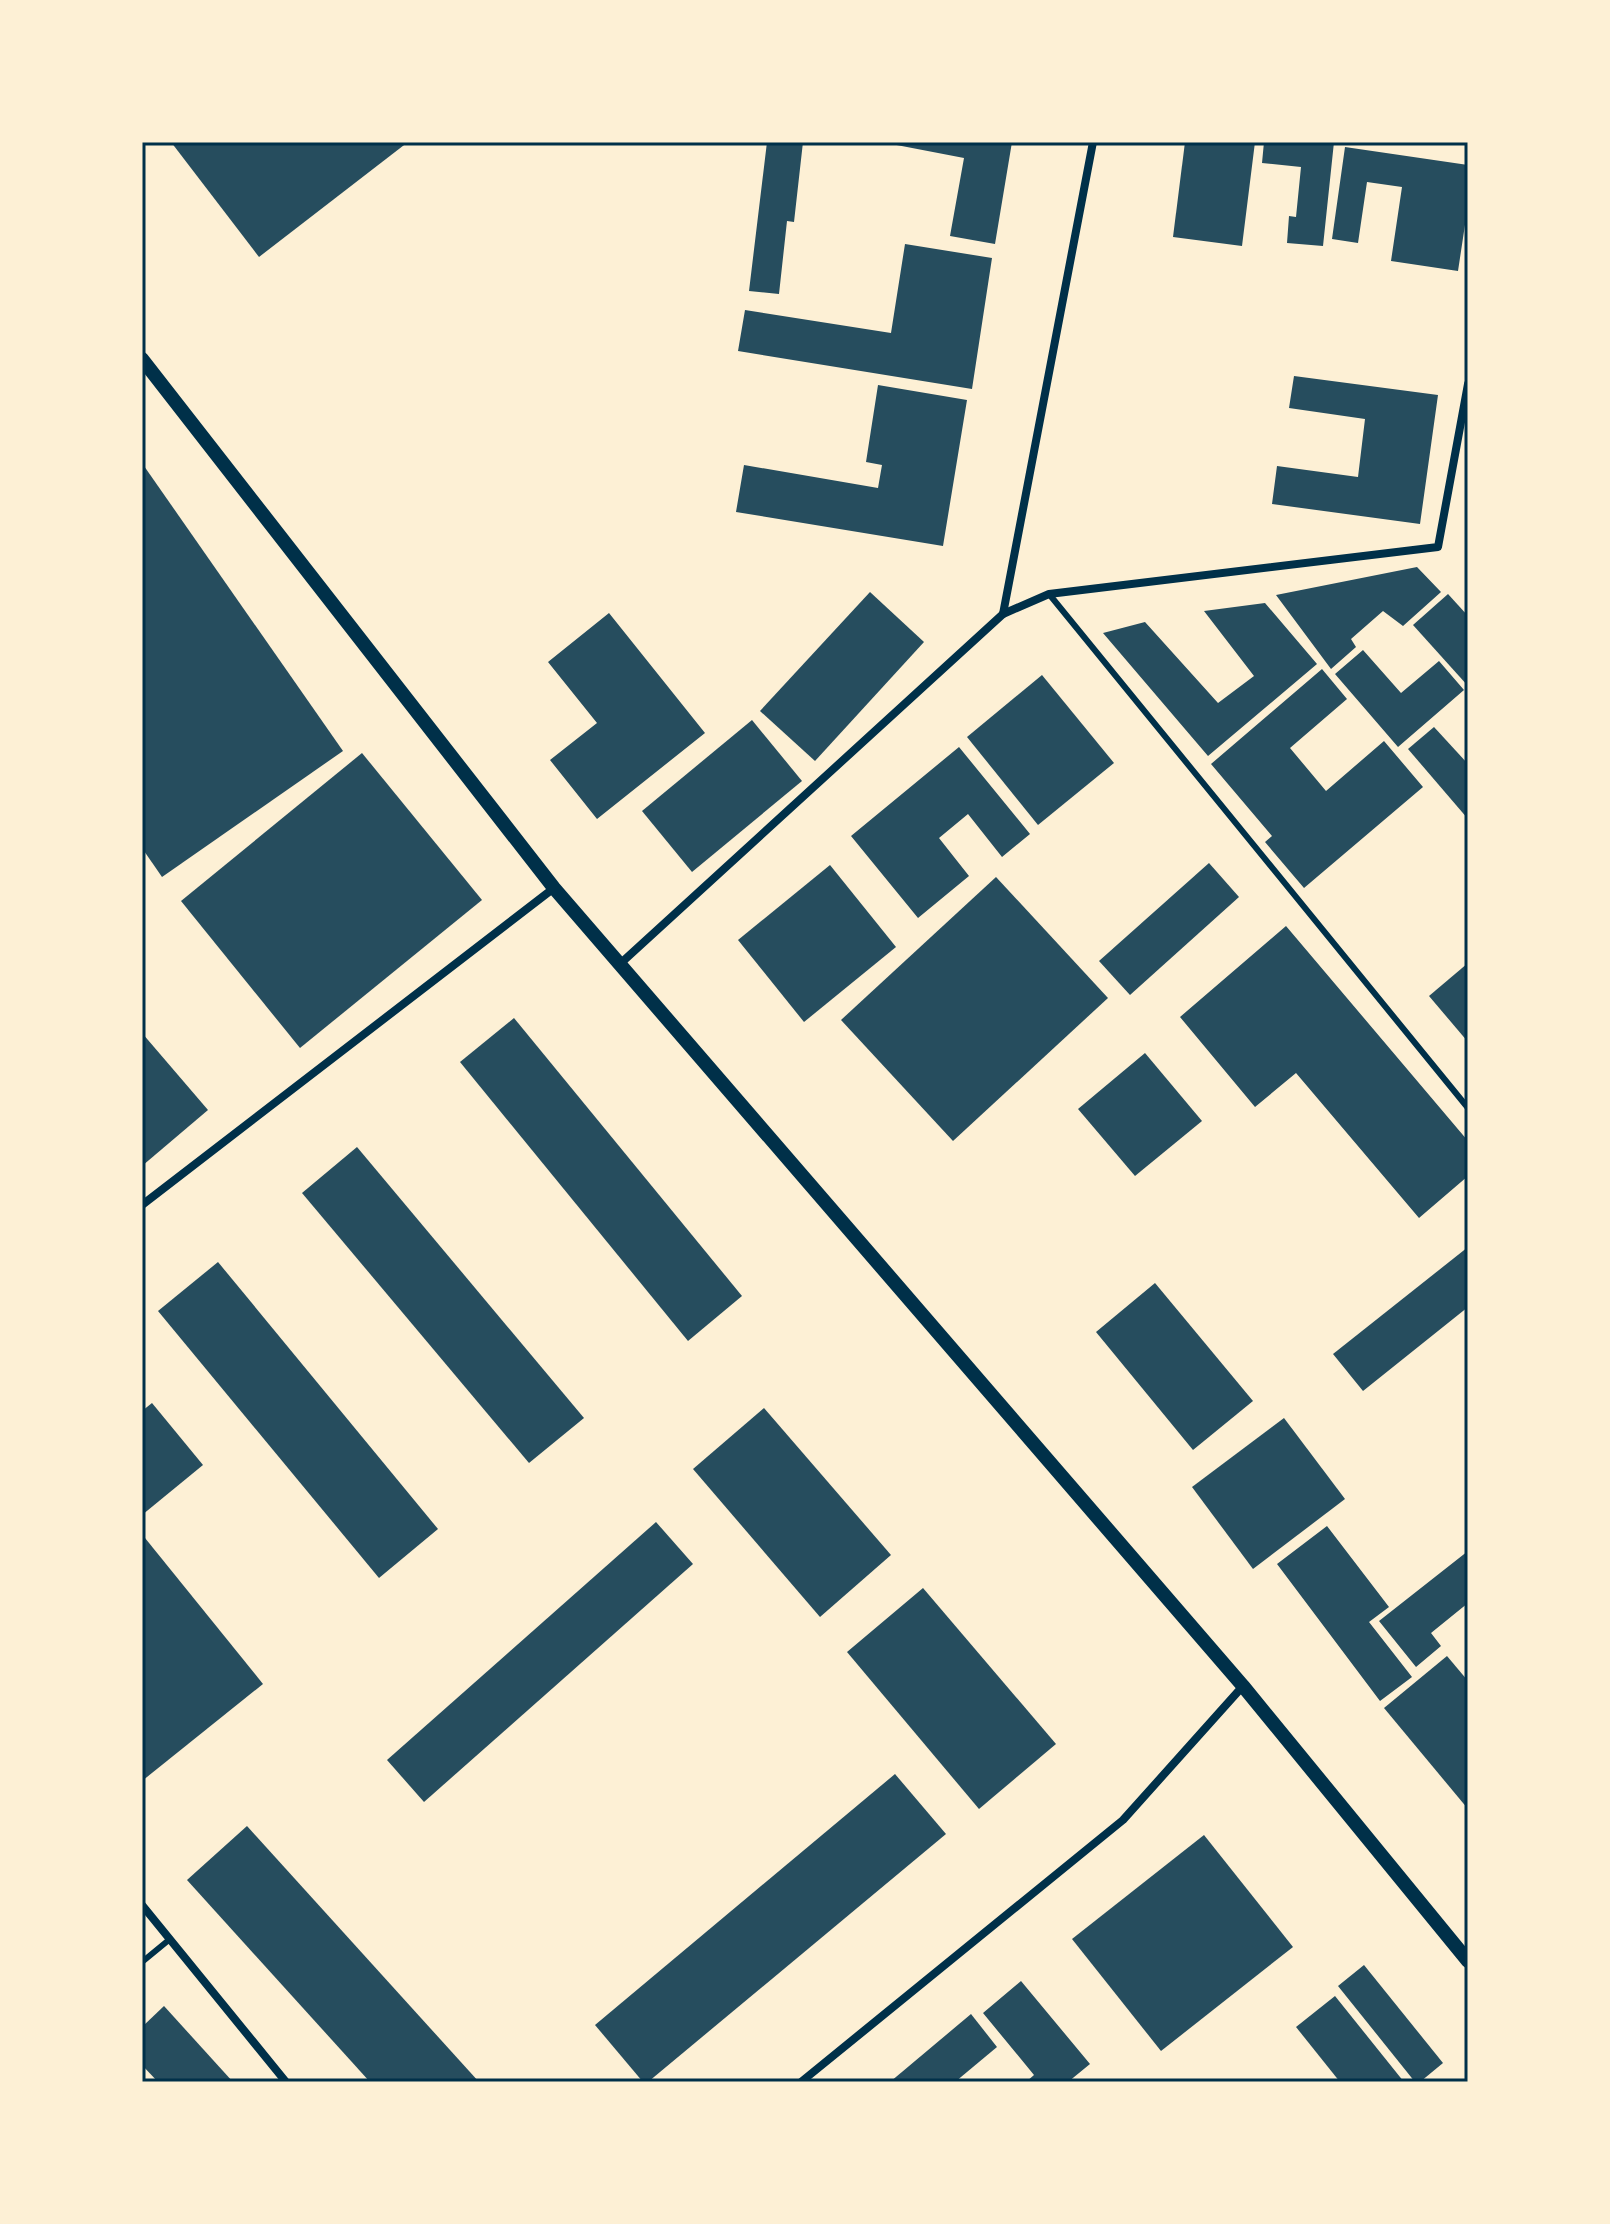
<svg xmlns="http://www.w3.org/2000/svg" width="1610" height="2224" font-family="Jost,sans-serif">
  <rect width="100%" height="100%" fill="#fdf0d5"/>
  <g fill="#264d5e">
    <polygon points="171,142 408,142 259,257"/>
    <polygon points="767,142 803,142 794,222 787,221 779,294 749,291"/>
    <polygon points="881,142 1012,142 995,244 950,236 964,158"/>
    <polygon points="1185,142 1255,142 1242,246 1173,237"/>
    <polygon points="1264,142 1334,142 1323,246 1287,243 1289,216 1296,217 1301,167 1262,163"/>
    <polygon points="1345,147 1468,165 1468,205 1458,271 1391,261 1402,187 1367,182 1358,243 1332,239"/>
    <polygon points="905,244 992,258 972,389 738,351 745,310 891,333"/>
    <polygon points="1294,376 1438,395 1420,524 1272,504 1277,466 1358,477 1365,419 1289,408"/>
    <polygon points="878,385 967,400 943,546 736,512 744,465 878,488 882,465 866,462"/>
    <polygon points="144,466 343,751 162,877 142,848 142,468"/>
    <polygon points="1417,567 1441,592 1403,626 1383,611 1351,639 1356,647 1331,669 1276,595"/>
    <polygon points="870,592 924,642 815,761 760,711"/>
    <polygon points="1448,594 1468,616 1468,686 1413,625"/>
    <polygon points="1265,603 1317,664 1208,756 1103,633 1145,622 1218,703 1254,676 1204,611"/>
    <polygon points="609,613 705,733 597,819 550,760 597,723 548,662"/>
    <polygon points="1363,650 1401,693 1439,661 1464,690 1398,747 1335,674"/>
    <polygon points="1322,669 1347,699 1290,748 1326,791 1384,741 1423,787 1304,888 1265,842 1272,836 1211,764"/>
    <polygon points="1042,675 1114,763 1038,825 967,737"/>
    <polygon points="752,720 802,781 692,872 642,811"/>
    <polygon points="1434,727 1468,764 1468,819 1408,749"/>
    <polygon points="959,747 1030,834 1002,857 968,814 939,838 969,876 918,918 851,836"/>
    <polygon points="362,753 482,900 300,1048 181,901"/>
    <polygon points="1209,863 1239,897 1130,995 1099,961"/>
    <polygon points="830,865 896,947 804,1022 738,940"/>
    <polygon points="996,877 1108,998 953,1141 841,1020"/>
    <polygon points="1286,926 1468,1141 1468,1176 1419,1218 1296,1073 1255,1107 1180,1017"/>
    <polygon points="1468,963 1468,1042 1429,996"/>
    <polygon points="514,1018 742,1296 688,1341 460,1062"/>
    <polygon points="142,1033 208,1110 142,1166"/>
    <polygon points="1145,1053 1202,1121 1135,1176 1078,1109"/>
    <polygon points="357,1147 584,1418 529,1463 302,1193"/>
    <polygon points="1468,1247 1468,1307 1363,1391 1333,1354"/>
    <polygon points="218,1262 438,1529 379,1578 158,1311"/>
    <polygon points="1155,1283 1253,1401 1193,1450 1096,1332"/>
    <polygon points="152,1403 203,1465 142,1515 142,1411"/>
    <polygon points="764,1408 891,1555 820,1617 693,1469"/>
    <polygon points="1284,1418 1345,1499 1253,1569 1192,1487"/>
    <polygon points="656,1522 693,1564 424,1802 387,1760"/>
    <polygon points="1327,1526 1389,1607 1369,1622 1412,1677 1380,1701 1277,1564"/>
    <polygon points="145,1538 263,1684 142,1781 142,1540"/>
    <polygon points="1468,1551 1468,1603 1431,1633 1441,1646 1416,1667 1379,1621"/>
    <polygon points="923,1588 1056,1744 979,1809 847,1652"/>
    <polygon points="1447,1656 1468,1681 1468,1809 1384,1708"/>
    <polygon points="895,1774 946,1834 648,2082 643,2082 595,2025"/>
    <polygon points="247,1826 479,2082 370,2082 187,1880"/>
    <polygon points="1204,1835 1293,1947 1161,2051 1072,1939"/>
    <polygon points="1364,1965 1443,2063 1420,2082 1415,2082 1338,1986"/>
    <polygon points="1021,1981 1090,2064 1068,2082 1026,2082 1034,2075 983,2013"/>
    <polygon points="1335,1996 1404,2082 1340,2082 1296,2027"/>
    <polygon points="164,2006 233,2082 158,2082 142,2065 142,2027"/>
    <polygon points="971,2014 997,2047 955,2082 890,2082"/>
  </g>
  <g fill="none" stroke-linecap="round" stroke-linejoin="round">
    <g stroke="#003049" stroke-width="6">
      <polyline points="1049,594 1468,1108"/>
      <polyline points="142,1962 170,1939"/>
    </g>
    <g stroke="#003049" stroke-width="8">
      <polyline points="1003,614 1049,594 1438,547 1468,384"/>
      <polyline points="621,963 1003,614 1093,142"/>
      <polyline points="142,1205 554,888"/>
      <polyline points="142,1905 286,2082"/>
      <polyline points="801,2082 1123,1820 1243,1686"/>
    </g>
    <polyline stroke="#003049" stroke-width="14" points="142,359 554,888 1243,1686 1468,1961"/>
  </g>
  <rect width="1610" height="2224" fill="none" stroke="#fdf0d5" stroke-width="288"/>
  <rect x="144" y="144" width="1322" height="1936" fill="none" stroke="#003049" stroke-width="3"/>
</svg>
